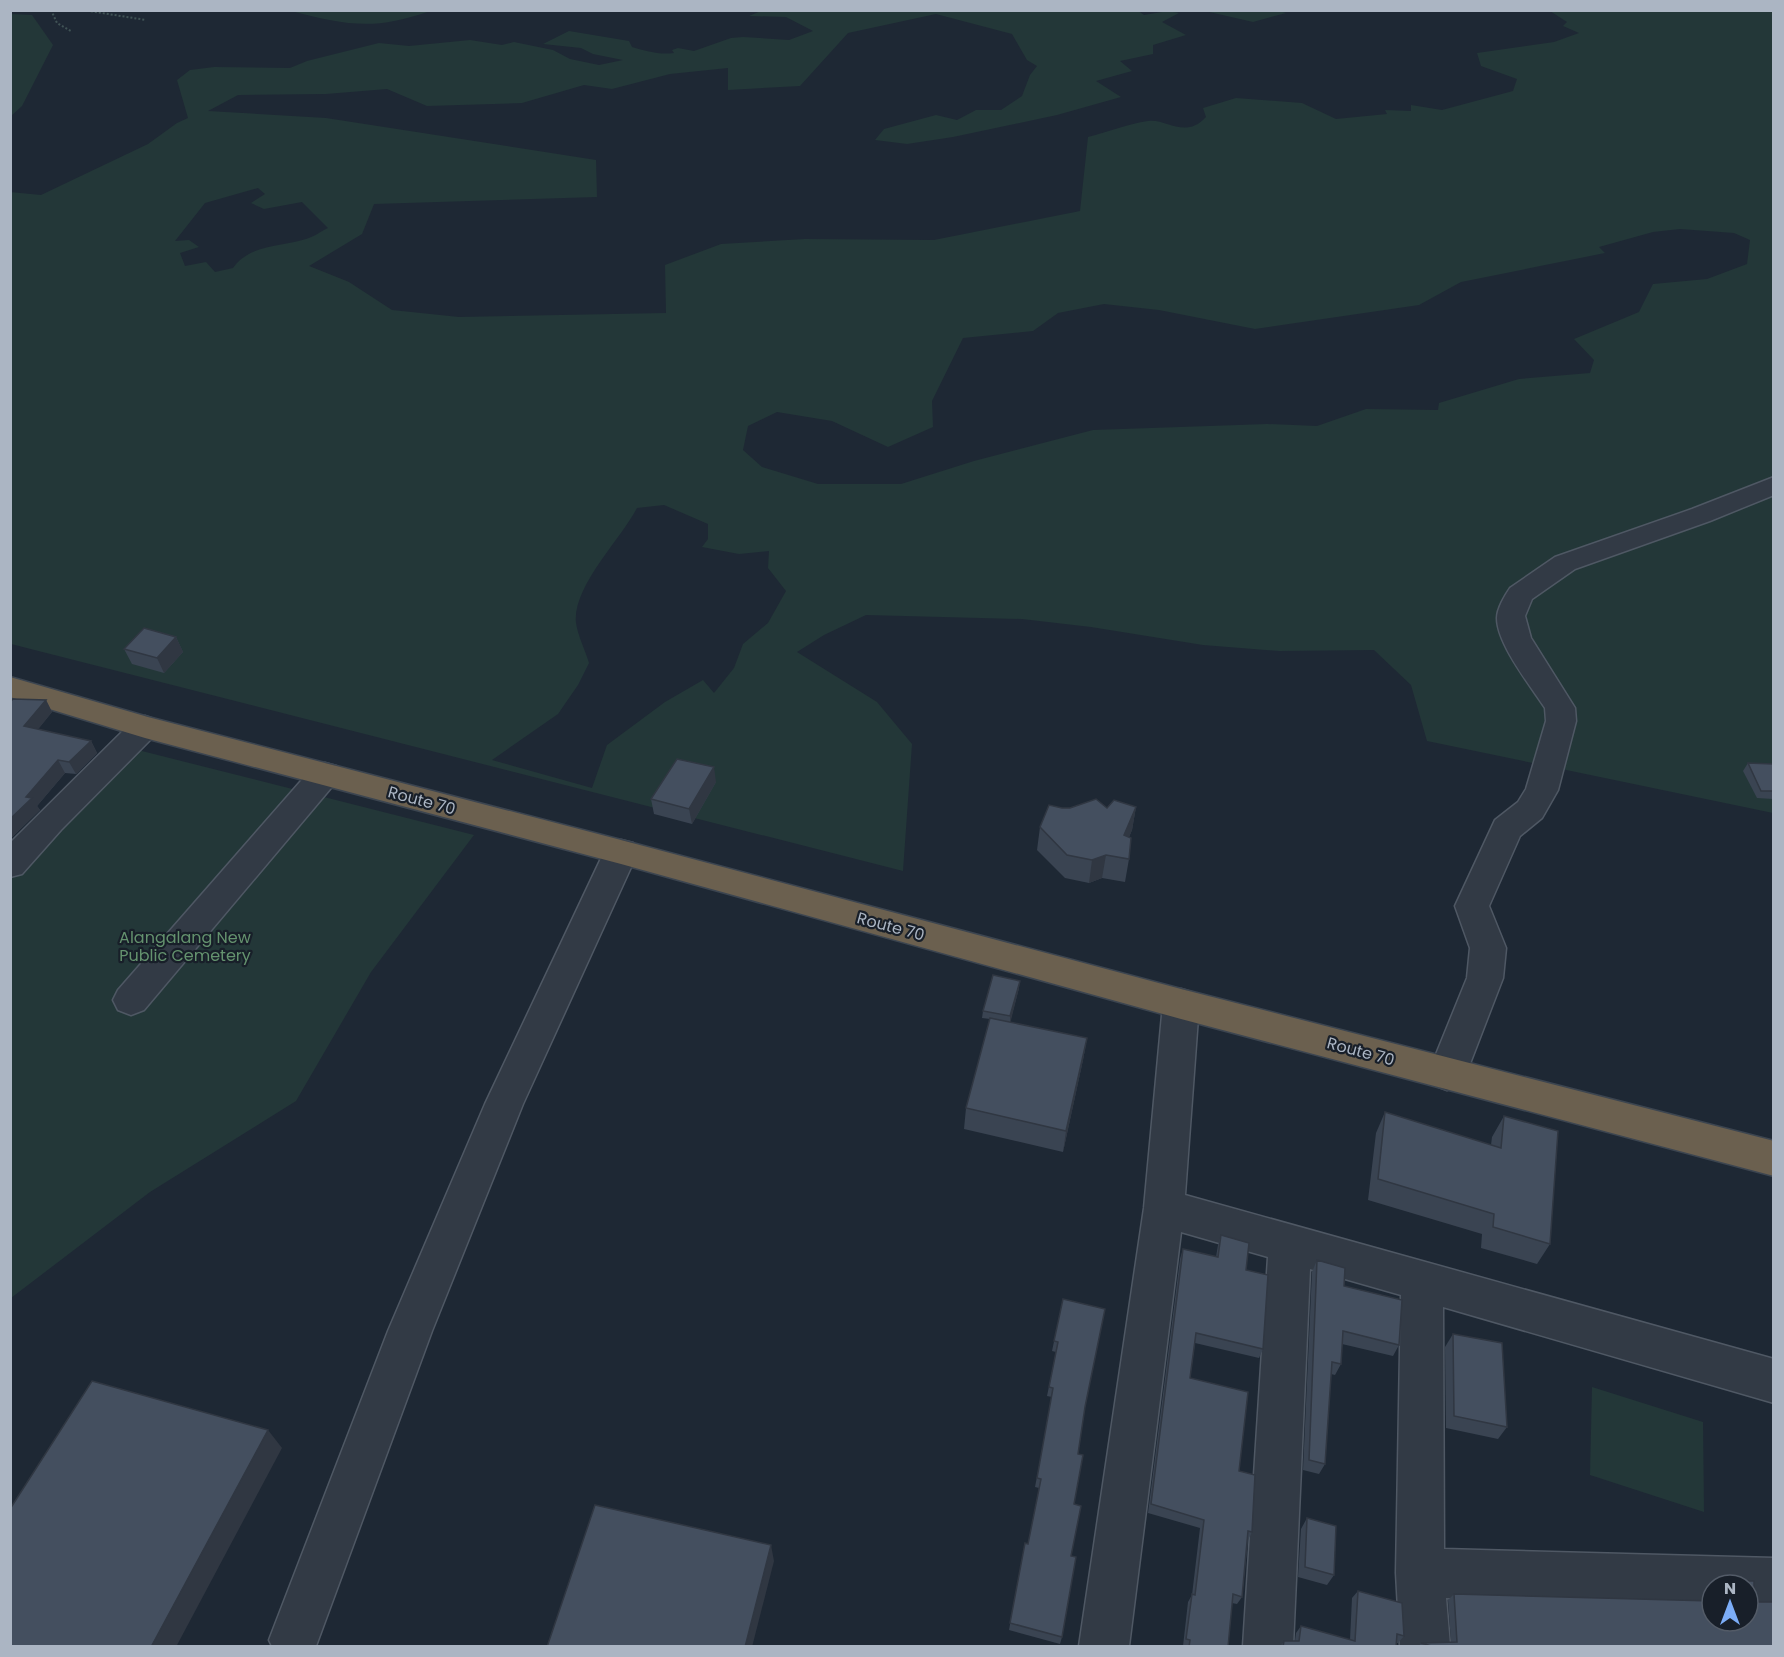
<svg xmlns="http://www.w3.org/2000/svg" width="1784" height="1657" font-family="Poppins,sans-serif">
  <rect width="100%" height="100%" fill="#1e2834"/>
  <g fill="#233738" fill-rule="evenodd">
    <path d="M1137,10L1144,15L1168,11L1179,13L1162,22L1186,35L1153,45V54L1120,61L1132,71L1096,81L1121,97L1057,115L953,137L907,144L875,140L884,129L936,115L957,120L976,110H1001L1022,96L1030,75L1037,66L1027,60L1012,34L936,14L848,33L800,86L728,90V68L670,74L612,89L584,85L522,103L427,106L387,89L326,94L238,95L208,111L326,118L596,160L597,197L374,204L362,234L309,266L349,282L392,310L459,317L666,313L665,265L721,244L805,239L934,240L1080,211L1088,137C1108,132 1128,124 1148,121C1166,118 1185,140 1206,117L1203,108L1236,98L1302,103L1336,119L1387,114L1385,110L1411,111V105L1442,110L1513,91L1517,79L1481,66L1477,53L1554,42L1579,33L1563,26L1567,22L1550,11H1773V813L1427,741L1411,685L1374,650L1279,651L1203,645L1091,627L1022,619L866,615L824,635L797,652L877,702L912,744L903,871L11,644L10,192L41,195L148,144L177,123L188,118L177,80L190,70L214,67L290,68L307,61L379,43L409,46L470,40L502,45L514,42L553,50L570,59L599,65L623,60L593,54L581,48L543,44L569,31L629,41L632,47C646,51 659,55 674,53L672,50L678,48L694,51L731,38L743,37L789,40L813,31L786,17L749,16L761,11ZM258,188L265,194L251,203L264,209L302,202L328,228C321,231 314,237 306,239C281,247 250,244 233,268L215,272L206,262L185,266L180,253L199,247L189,240L175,241L205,203ZM1680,229L1734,233L1750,240L1747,264L1707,279L1653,284L1639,312L1574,339L1594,360L1590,373L1519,379L1439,403L1438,410L1366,409L1317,426L1267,424L1093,430L974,461L901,484H818L762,467L743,450L748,426L777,412L832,421L888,447L933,427L932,401L963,338L1033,331L1058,313L1104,304L1159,310L1255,329L1419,305L1461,282L1605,253L1599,247L1653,232ZM664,505L708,524V539L702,547L739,554L769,551L768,568L786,591L768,623L743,644L734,668L714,693L703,680L665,702L607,745L592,788L492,760L558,714L578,685L589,663C585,650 578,636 576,623C572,587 621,539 637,508Z"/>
    <polygon points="1276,10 1286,13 1253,22 1205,11"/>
    <path d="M291,11H430C374,31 346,25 291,11Z"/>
    <polygon points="11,14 32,15 53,45 22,106 11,116"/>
    <polygon points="138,750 474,835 371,972 296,1101 150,1192 11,1298 11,873"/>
    <polygon points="1592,1387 1703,1422 1704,1512 1590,1475"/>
  </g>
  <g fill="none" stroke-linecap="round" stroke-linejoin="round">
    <g stroke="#4f5864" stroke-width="3">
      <g id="minor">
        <path d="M1774,477V495L1710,521L1575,569L1532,599L1525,616L1531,638L1575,708L1576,721L1558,790L1542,818L1520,836L1489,906L1506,948L1503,978L1466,1074L1460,1085L1447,1090L1434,1085L1428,1074L1467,978L1470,948L1455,906L1495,820L1518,802L1526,789L1546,721L1545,708C1530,685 1497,644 1497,618C1497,609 1505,595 1510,588L1555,557L1692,509Z"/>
        <polygon points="145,716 156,720 160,727 156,734 61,830 22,874 10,877 10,843 134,720"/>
        <polygon points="325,763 336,766 341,774 336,782 144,1010 131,1015 118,1010 113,1000 118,990 314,766"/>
        <polygon points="621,840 633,843 638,852 523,1104 432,1331 316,1646 272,1646 269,1640 388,1331 485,1104 604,852 609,843"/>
        <polygon points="1181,989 1194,993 1199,1004 1185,1195 1774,1359 1774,1403 1443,1307 1444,1549 1774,1558 1774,1606 1748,1606 1748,1585 1712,1585 1712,1605 1446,1598 1450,1646 1400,1646 1396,1573 1401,1295 1310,1269 1293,1646 1243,1646 1268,1257 1181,1232 1129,1646 1079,1646 1144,1208 1163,1004 1168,993"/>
      </g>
    </g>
    <g stroke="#3c4550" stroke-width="3">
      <polygon id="highway" points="10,677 148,717 621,840 1181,989 1774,1141 1774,1176 1181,1019 621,864 145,738 10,697"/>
    </g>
    <g stroke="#405355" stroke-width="2" stroke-dasharray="2 2" stroke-linecap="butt">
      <polyline points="51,10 57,23 71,31"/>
      <polyline points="83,10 146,20"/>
    </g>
    <use href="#minor" fill="#323a45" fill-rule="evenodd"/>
    <use href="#highway" fill="#6b604f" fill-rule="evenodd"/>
  </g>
  <g fill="#3a4452">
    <polygon points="176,637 183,652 164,673 132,664 124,649"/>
    <polygon points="46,700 52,712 38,729 91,741 97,753 76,774 65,773 37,806 40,810 10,839"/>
    <polygon points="1748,763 1773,764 1773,799 1757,798 1743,771"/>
    <polygon points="716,782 692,824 654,814 651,799"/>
    <polygon points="1136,807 1132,830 1129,837 1129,859 1125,882 1102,878 1089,883 1065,878 1037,850 1040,827 1062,808"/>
    <polygon points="1019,988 1010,1022 1087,1038 1083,1060 1063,1152 964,1129 966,1108 990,1019 982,1018 983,1011"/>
    <polygon points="1385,1112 1491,1145 1492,1137 1504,1116 1550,1244 1537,1264 1481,1248 1482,1234 1368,1200 1376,1133"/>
    <polygon points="1221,1235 1246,1270 1263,1349 1259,1358 1195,1343 1190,1378 1239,1471 1252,1532 1248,1540 1242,1597 1237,1604 1232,1603 1228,1647 1185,1647 1183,1646 1188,1602 1192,1595 1200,1528 1148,1513 1180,1259 1183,1249 1216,1257 1218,1245"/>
    <polygon points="1317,1260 1344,1286 1399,1345 1393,1356 1342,1344 1341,1364 1335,1375 1331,1374 1325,1464 1319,1474 1303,1470 1312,1272"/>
    <polygon points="1063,1299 1085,1407 1078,1454 1071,1556 1062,1637 1060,1644 1009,1630 1025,1543 1028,1544 1039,1488 1035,1487 1052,1397 1047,1396 1056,1352 1052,1351"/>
    <polygon points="1453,1334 1507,1427 1498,1439 1446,1428 1445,1347"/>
    <polygon points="1307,1518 1334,1575 1327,1585 1298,1577 1301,1529"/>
    <polygon points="1722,1581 1754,1581 1754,1600 1756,1602 1773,1602 1773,1647 1418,1647 1421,1643 1451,1642 1448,1600 1454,1594 1712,1601 1712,1621 1748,1621 1748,1585 1717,1585"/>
    <polygon points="1358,1591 1404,1636 1398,1643 1396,1643 1396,1647 1280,1647 1284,1641 1295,1641 1296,1633 1301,1626 1350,1640 1352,1598"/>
  </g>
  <g fill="#303742">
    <polygon points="176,637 183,652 164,673 157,658"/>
    <polygon points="46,700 52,712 31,738 24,726"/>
    <polygon points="91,741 97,753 76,774 69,762"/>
    <polygon points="58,760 65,773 37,806 40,810 10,839 10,819 26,797"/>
    <polygon points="714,767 716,782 692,824 689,809"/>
    <polygon points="1136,807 1132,830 1120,858 1124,835"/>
    <polygon points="1106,855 1102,878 1089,883 1092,860"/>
    <polygon points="1020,981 1019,988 1010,1024 1010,1016"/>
    <polygon points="1087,1038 1083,1060 1063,1152 1066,1131"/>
    <polygon points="268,1430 282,1448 176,1647 151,1647"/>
    <polygon points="771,1545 774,1561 752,1647 745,1647"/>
  </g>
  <g fill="#444f5f" stroke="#303742" stroke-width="1.5">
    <polygon points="144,628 176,637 157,658 124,649"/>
    <polygon points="13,699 46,700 24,726 91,741 69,762 58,760 26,797 32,798 10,819 10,702"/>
    <polygon points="677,759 714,767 689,809 651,799"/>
    <polygon points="1748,763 1773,764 1773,791 1761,791"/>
    <polygon points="1096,799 1107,808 1114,800 1136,807 1124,835 1131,838 1129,859 1106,855 1092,860 1067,855 1040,827 1049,805 1062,808 1070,808"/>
    <polygon points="993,975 1020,981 1010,1016 983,1011"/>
    <polygon points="990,1018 1087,1038 1066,1131 966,1108"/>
    <polygon points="1385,1112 1501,1148 1504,1116 1558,1131 1550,1244 1493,1227 1494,1214 1378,1179"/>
    <polygon points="1221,1235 1249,1243 1246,1270 1268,1275 1263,1349 1196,1333 1190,1378 1248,1392 1239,1471 1255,1475 1252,1532 1248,1531 1242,1597 1233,1594 1228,1647 1189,1647 1190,1640 1186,1639 1192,1594 1195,1595 1204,1520 1151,1504 1183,1249 1218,1257"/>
    <polygon points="1317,1260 1345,1268 1344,1286 1402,1300 1399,1345 1343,1331 1341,1364 1332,1362 1325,1464 1309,1460"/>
    <polygon points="1063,1299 1105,1309 1085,1407 1078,1454 1083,1455 1074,1504 1081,1506 1071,1556 1076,1557 1062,1637 1010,1623 1025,1543 1028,1544 1041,1479 1037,1478 1053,1388 1049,1387 1058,1342 1054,1341"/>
    <polygon points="1453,1334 1502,1343 1507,1427 1454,1416"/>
    <polygon points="92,1381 268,1430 151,1647 10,1647 10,1509"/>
    <polygon points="595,1505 771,1545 745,1647 547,1647"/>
    <polygon points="1307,1518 1336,1526 1334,1575 1305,1567"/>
    <polygon points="1722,1581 1754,1581 1754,1600 1756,1602 1773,1602 1773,1647 1435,1647 1421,1643 1457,1642 1454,1594 1712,1601 1712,1621 1748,1621 1748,1585 1722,1585"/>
    <polygon points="1358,1591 1402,1603 1404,1636 1397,1634 1396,1647 1283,1647 1284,1641 1299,1641 1301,1626 1355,1641"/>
  </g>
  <g text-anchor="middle" stroke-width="4.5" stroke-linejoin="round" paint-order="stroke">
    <g font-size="16" fill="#abb5c3" stroke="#181f29">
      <text transform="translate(422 800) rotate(15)" y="6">Route 70</text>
      <text transform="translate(891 926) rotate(15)" y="6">Route 70</text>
      <text transform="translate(1361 1051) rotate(15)" y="6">Route 70</text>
    </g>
    <g font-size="16" fill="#64926e" stroke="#181f29">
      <text x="185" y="943">Alangalang New<tspan x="185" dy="18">Public Cemetery</tspan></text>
    </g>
  </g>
  <rect width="1784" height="1657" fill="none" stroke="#abb5c3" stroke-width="24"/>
  <g transform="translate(1730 1603)"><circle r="28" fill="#181f29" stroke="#535b67" stroke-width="1.5"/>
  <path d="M0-4.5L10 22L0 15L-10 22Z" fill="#7cadf7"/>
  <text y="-9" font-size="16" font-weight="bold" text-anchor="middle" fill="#abb5c3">N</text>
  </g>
</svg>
